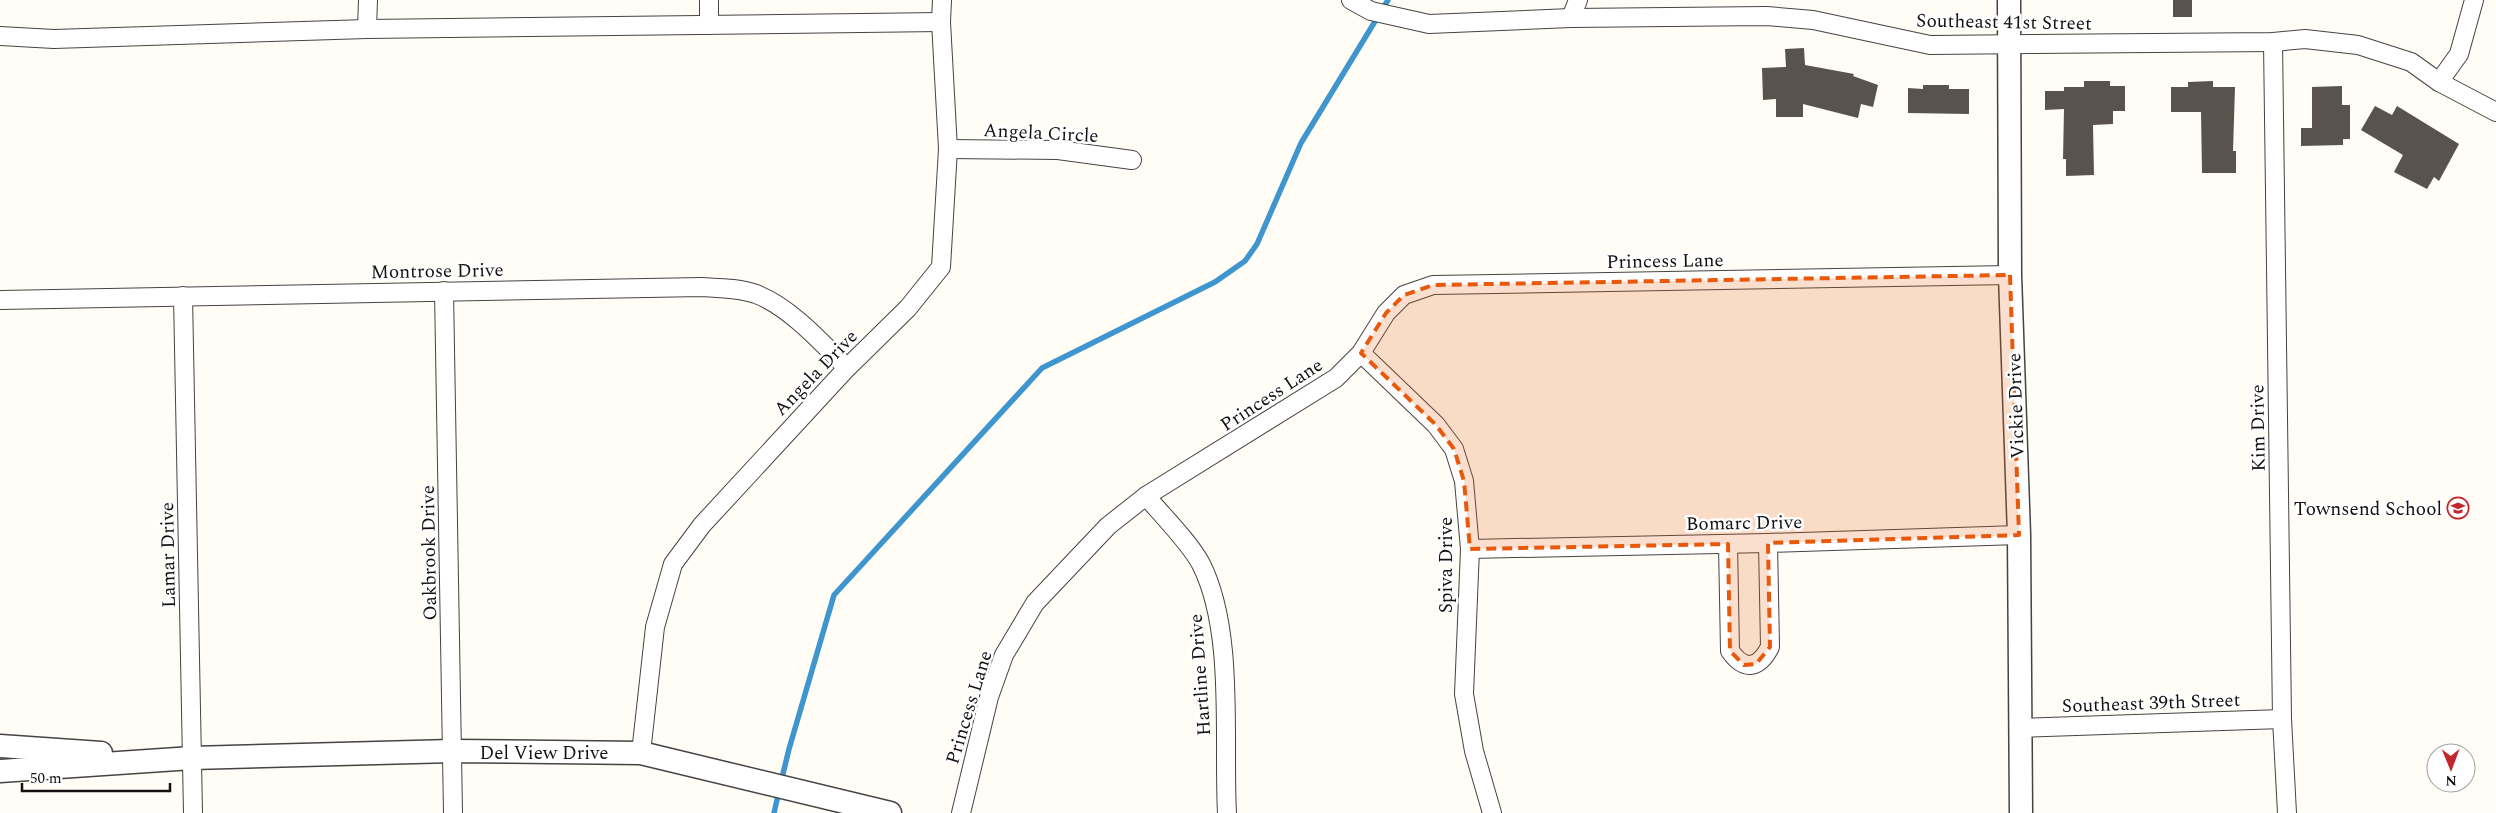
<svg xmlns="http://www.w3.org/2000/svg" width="2496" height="813" font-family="Spectral,serif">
  <rect width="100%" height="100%" fill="#fffdf5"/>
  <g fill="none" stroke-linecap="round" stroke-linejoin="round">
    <g stroke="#3f96cf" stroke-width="5.5">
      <polyline points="781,782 789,749 834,595 1042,368 1215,282 1245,261 1257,244 1301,143 1388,0"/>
      <polyline points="774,813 779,791"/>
    </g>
  </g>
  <g fill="#5a524d">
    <rect x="2173" y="0" width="19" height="17"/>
    <polygon points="1804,48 1805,65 1854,74 1853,76 1878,85 1873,107 1861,104 1858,118 1803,104 1803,117 1776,117 1776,99 1763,100 1762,68 1786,67 1785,49"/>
    <polygon points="2084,81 2110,81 2110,86 2125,86 2125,111 2113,111 2113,124 2093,125 2094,175 2066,176 2066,159 2063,159 2064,109 2045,110 2045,91 2064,91 2064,87 2084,87"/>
    <polygon points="2213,81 2213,87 2235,87 2233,151 2236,151 2236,173 2202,173 2201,112 2171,112 2171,87 2188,87 2188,82"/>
    <polygon points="1923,85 1949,85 1949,89 1969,89 1969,114 1908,113 1908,88 1923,89"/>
    <polygon points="2342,86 2342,105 2350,105 2350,139 2343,139 2343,145 2301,146 2301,128 2312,128 2312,87"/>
    <polygon points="2375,106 2392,115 2397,106 2459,144 2439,181 2434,177 2427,189 2394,172 2403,155 2361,130"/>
  </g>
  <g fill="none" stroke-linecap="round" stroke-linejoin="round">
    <g stroke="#444" stroke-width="20">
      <g id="minor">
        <polyline points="709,0 709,25"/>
        <polyline points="1351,0 1371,11 1429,24 1571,18 1767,16 1813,20 1930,45 2273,42 2305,39 2358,45 2411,62 2439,82 2496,112"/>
        <polyline points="1571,18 1578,0"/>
        <polyline points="367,29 368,0"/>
        <polyline points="0,36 54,39 367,29 941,22"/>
        <polyline points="2273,42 2282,719 2287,813"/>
        <polyline points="2439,82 2459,54 2474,0"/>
        <polyline points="948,149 1058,150 1132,160"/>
        <polyline points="444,291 453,813"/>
        <polyline points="183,296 193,813"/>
        <path d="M0,300L702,287C720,288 739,288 756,294C790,307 822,343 847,368"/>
        <polyline points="1361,353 1436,425 1454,449 1464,481 1470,549 1464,694 1474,751 1492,813"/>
        <path d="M1146,496C1162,515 1190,543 1201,564C1235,631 1223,739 1227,813"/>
        <path d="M1728,544L1730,651C1745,672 1759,668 1770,647L1768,543"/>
        <polyline points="1470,549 1768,543 2019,535"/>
        <polyline points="2020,728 2282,719"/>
        <polyline points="641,753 655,627 673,564 702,525 847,368 908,308 941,267 948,149 941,22 942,0"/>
        <polyline points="961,813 989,697 1004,655 1035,603 1108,526 1146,496 1336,378 1361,353 1386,313 1404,295 1433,285 2010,275"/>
      </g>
    </g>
    <g stroke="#444" stroke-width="25">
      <g id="tertiary">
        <polyline points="2009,0 2010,275 2019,535 2021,813"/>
        <polyline points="0,746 101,753"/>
        <polyline points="0,771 192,758 452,751 641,753 890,813"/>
      </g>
    </g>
    <use href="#minor" stroke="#fff" stroke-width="18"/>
    <use href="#tertiary" stroke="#fff" stroke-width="22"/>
  </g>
  <path fill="#e8590c" fill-opacity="0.2" stroke="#e8590c" stroke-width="4" stroke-dasharray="10 6" stroke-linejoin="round" d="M2010,275L2019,535L1768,543L1770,647L1756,664L1744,665L1730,651L1728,544L1470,549L1464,481L1454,449L1436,425L1361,353L1386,313L1404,295L1433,285Z"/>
  <defs>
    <g id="school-ring" transform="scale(1.125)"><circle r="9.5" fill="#fff" stroke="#c4262e" stroke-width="1.5"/><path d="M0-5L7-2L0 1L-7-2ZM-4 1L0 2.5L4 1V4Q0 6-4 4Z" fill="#c4262e"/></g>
  </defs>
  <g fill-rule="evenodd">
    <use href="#school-ring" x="2458" y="508"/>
  </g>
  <g text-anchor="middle" stroke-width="5" stroke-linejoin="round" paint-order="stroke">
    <g font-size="19" fill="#111" stroke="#fff">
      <text transform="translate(2004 21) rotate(1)" y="7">Southeast 41st Street</text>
      <text transform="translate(1041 132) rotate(3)" y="7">Angela Circle</text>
      <text transform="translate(1665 260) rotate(-1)" y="7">Princess Lane</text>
      <text transform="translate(437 270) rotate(-1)" y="7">Montrose Drive</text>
      <text transform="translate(815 372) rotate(-46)" y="7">Angela Drive</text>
      <text transform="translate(1271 394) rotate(-33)" y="7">Princess Lane</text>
      <text transform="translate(2015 406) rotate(-92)" y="7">Vickie Drive</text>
      <text transform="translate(2257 428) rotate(-91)" y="7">Kim Drive</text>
      <text transform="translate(1744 522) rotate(-1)" y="7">Bomarc Drive</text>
      <text transform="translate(428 553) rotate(-91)" y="7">Oakbrook Drive</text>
      <text transform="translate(167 555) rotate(-91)" y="7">Lamar Drive</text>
      <text transform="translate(1445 565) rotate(-90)" y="7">Spiva Drive</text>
      <text transform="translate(1199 675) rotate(-94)" y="7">Hartline Drive</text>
      <text transform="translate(2151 702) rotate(-2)" y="7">Southeast 39th Street</text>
      <text transform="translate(968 707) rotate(-73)" y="7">Princess Lane</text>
      <text x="544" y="759">Del View Drive</text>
    </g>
    <g font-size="19" fill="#111" stroke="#fff" text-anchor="end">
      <text x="2442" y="515">Townsend School</text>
    </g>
  </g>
  <g transform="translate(2451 768) rotate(179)"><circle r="24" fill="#ffffff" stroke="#a0a0a0"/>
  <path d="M0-4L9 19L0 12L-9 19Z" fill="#c4262e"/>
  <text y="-8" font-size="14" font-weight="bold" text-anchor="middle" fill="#111111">N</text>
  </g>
  <path d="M22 783v8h148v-8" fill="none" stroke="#111111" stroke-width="2.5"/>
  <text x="30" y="783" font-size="15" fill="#111111" stroke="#ffffff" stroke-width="4" paint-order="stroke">50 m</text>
</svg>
